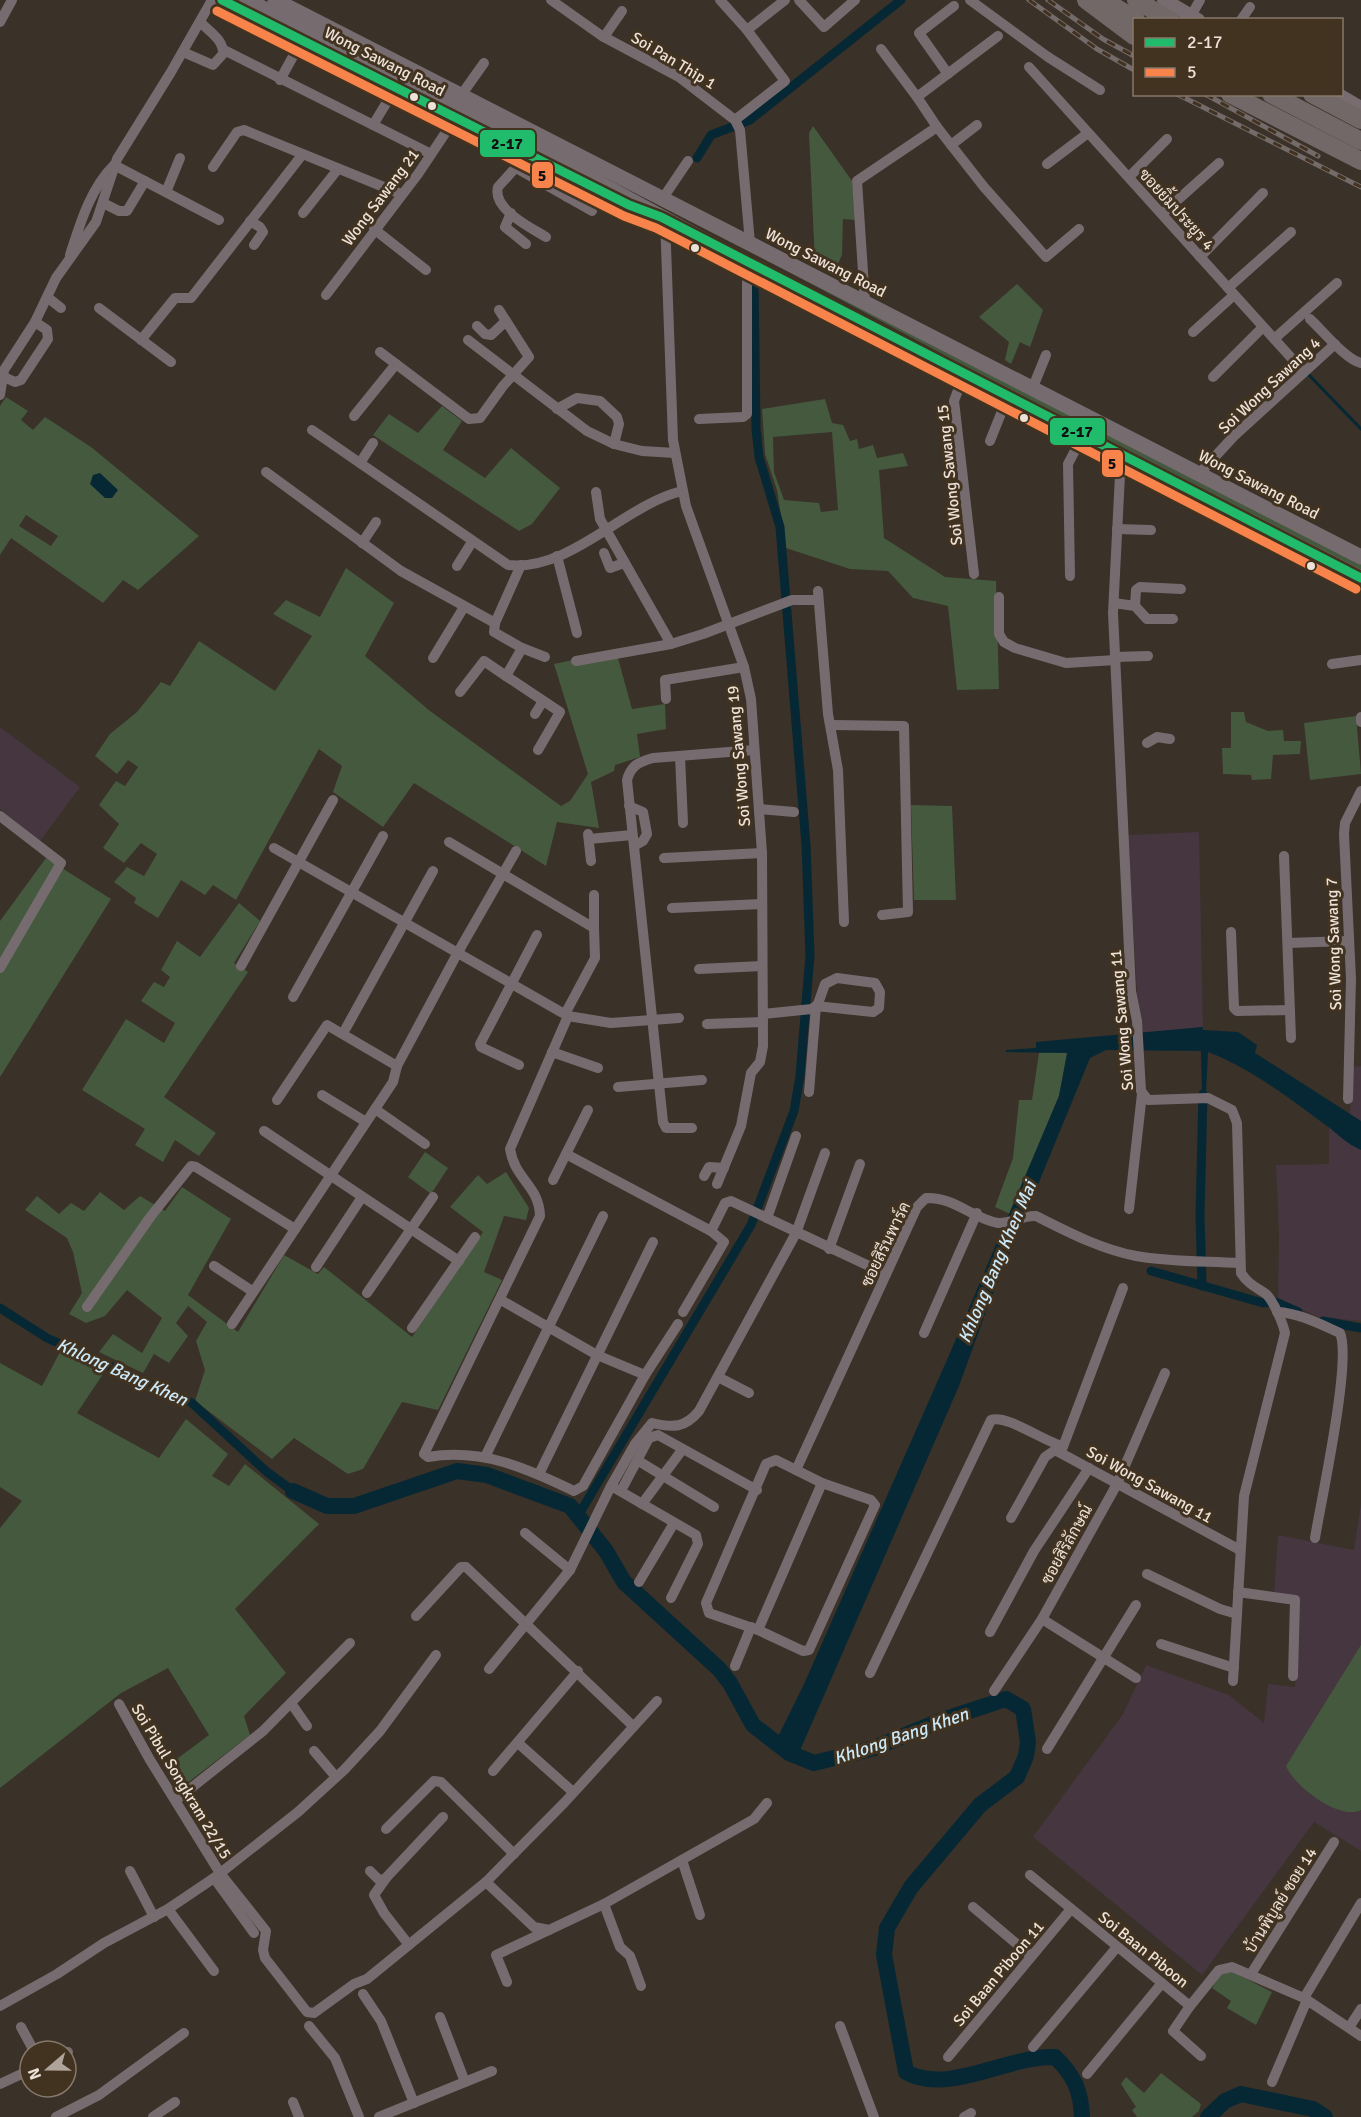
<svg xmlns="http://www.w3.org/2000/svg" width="1361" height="2117" font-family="Signika,Sarabun,sans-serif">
  <rect width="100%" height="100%" fill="#3a3128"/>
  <g fill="#45363f">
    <polygon points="0,727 80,787 40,841 0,809"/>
    <polygon points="1199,832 1203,1027 1143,1033 1137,994 1128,835"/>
    <polygon points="1361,1066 1361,1321 1318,1317 1278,1298 1279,1235 1276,1165 1329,1164 1329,1127 1350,1113 1352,1067"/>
    <polygon points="1361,1503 1361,1851 1314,1822 1202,1975 1033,1837 1123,1714 1146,1665 1229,1695 1264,1723 1268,1684 1295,1687 1298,1597 1274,1593 1278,1535 1354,1550"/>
  </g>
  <g fill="#45593f" fill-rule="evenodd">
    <polygon points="813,126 852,181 855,220 843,219 842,255 833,275 815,263 809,133"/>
    <polygon points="750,251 1361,563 1361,570 1000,385"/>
    <polygon points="1017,284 1043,310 1030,347 1020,342 1011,364 1005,360 1009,342 979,317"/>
    <path d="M6,397L28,411L21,420L33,430L45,417L91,447L199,536L138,590L123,580L103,603L11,538L0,555V406ZM26,515L58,536L51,546L19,526Z"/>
    <path d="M825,399L832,423L843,425L850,441L857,439L859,449L873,445L877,458L903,453L908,466L879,470L884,538L945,577L996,581L999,689L957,690L948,606L913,598L888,571L850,569L786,548L777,490L765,454L762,409ZM832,432L838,510L821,512L819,503L784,500L774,472L773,437Z"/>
    <polygon points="442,406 462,421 443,450 485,478 511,448 560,488 532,524 519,531 373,435 389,414 418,433"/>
    <polygon points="346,568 394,603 365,656 430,711 561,806 570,801 588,774 554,664 616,651 632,709 665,704 666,729 637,734 640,757 615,765 614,771 591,782 599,828 557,822 546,866 414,783 383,827 333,792 342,766 319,749 236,900 213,885 205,895 181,880 158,918 134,903 136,898 114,882 127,867 144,876 157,854 141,843 124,863 103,848 119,824 99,805 116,781 125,786 138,767 128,760 117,774 95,756 110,734 137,712 161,682 170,686 199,641 275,691 312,636 273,614 286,600 320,617"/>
    <polygon points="1231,712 1244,712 1246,722 1268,731 1283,730 1284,741 1301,741 1300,754 1273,755 1271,779 1252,780 1251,775 1223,774 1222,748 1231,748"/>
    <polygon points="1356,716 1361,774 1310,780 1304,723"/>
    <polygon points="911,805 952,806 956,900 914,900"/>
    <polygon points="46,858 111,899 0,1077 0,921"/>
    <polygon points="239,903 260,921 234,963 248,972 164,1097 216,1133 199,1156 175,1140 163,1162 135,1145 145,1129 82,1090 126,1019 164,1043 175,1023 141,1001 154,982 164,987 170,977 161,970 177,941 200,957"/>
    <polygon points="1062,1051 1068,1053 1059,1096 1010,1214 995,1207 1013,1158 1019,1100 1032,1100 1039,1053"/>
    <polygon points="425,1152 448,1168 431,1194 408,1177"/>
    <polygon points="506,1172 529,1208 526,1220 504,1216 484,1272 502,1280 438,1410 402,1402 363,1469 348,1474 294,1438 272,1459 195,1401 205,1370 196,1341 207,1322 188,1306 176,1323 188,1336 169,1363 154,1354 143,1373 99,1352 113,1334 142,1353 162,1318 127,1290 105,1316 86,1323 69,1314 82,1293 73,1252 67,1238 25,1210 37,1196 59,1214 71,1203 84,1211 100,1192 124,1210 140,1196 165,1211 182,1187 231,1219 188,1295 238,1332 284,1255 318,1274 324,1267 412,1337 483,1232 450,1207 478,1175 487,1184"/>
    <polygon points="60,1352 103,1374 77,1413 159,1458 186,1419 228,1454 212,1476 229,1486 245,1464 319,1524 235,1609 286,1673 244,1716 250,1735 182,1787 166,1767 209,1735 168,1668 121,1693 0,1788 0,1528 22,1501 0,1487 0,1363 42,1386"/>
    <path d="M1361,1645V1810C1339,1821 1294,1786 1286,1766Z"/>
    <polygon points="1231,1971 1272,1992 1256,2025 1227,2008 1231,2001 1212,1988 1221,1973"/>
    <polygon points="1161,2073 1201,2104 1199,2111 1192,2117 1137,2117 1132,2110 1136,2107 1121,2084 1126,2077 1144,2093"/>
  </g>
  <g fill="#062835">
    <polygon points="100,473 118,490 112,498 105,498 90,484 93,475"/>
    <path d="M1203,1027V1030L1238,1032L1257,1045L1255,1053L1361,1121V1150C1347,1144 1339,1135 1327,1126C1290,1099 1251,1068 1208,1052L1206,1093L1202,1092L1201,1051L1106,1050L1090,1058L988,1306L959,1386L798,1755L776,1741L805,1682L950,1353L1059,1096L1067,1053L1006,1052V1050L1036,1048V1042Z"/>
  </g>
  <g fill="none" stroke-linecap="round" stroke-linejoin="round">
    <polyline stroke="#062835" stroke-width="3" points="1309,375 1361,429"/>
    <g stroke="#062835" stroke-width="9">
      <polyline points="697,158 711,135 750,120 901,0"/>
      <polyline points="1151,1271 1263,1303 1275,1302 1298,1312"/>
      <polyline points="1202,1286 1200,1215 1203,1094"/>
      <polyline points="0,1308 47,1338 192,1403 267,1472 293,1491"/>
      <polyline points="1323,1321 1361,1328"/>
      <polyline points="578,1516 751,1225 794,1111 800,1076 810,955 806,845 780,527 759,457 756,429 754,278"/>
    </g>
    <g stroke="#062835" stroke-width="16">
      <path d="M293,1491L327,1506H354L457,1471L487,1475L570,1506L606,1551L624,1582L719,1669L730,1683L753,1725L789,1753L814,1763L874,1748L945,1719L1006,1699L1023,1709L1028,1742L1026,1756L1017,1777L980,1805L911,1887L887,1928L884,1955L906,2072C948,2096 1009,2055 1055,2057C1074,2075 1081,2091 1082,2117"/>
      <polyline points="1208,2117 1225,2101 1241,2094 1313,2109 1325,2117"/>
    </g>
    <g stroke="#766c70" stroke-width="10">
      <polyline points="551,0 602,36 679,77 735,120 740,130 750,243"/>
      <polyline points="720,0 747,30 785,81 735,120"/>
      <polyline points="799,0 824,27 855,0"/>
      <polyline points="970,0 1048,57 1100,90"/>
      <polyline points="1191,16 1200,0"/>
      <polyline points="1241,20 1250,7"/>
      <polyline points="0,22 12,0"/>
      <polyline points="747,30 785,0"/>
      <polyline points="604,37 622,11"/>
      <polyline points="881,49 917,97"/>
      <polyline points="224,50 431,154"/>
      <path d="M183,52L213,65L223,54C224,40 209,31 200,22"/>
      <polyline points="1029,67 1304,372"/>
      <polyline points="948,74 919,33 954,6"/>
      <polyline points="280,80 302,40"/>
      <polyline points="462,94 484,63"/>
      <polyline points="373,125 396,87"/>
      <polyline points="937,127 984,187 1046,257 1079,229"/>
      <polyline points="951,145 977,125"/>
      <path d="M528,154L498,187C492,209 530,227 546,237"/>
      <polyline points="1047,164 1088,133"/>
      <polyline points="213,167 237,132 244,130 401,194"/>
      <polyline points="516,168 592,211"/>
      <polyline points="1129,177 1167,139"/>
      <polyline points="166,192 180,158"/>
      <polyline points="567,197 576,178"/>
      <polyline points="663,198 688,161"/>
      <polyline points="103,203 119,211 127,211 145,181"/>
      <polyline points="303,213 338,169"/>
      <polyline points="511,213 505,227 526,244"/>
      <polyline points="1162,214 1219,163"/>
      <polyline points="665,219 673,440 686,506 744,667 751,699 762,853 763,1046 760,1062 751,1073 741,1126 717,1184"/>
      <polyline points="250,221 260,227 263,232 254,245"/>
      <polyline points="374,229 426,270"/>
      <path d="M70,255C80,224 90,189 114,165L219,220"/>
      <polyline points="1200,257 1263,193"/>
      <polyline points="1228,288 1291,232"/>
      <polyline points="326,295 418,174 456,117"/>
      <polyline points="47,297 61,308"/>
      <polyline points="865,302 857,181 937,127 917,97 998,36"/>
      <polyline points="99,308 171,362"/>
      <path d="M1310,319C1322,330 1346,360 1361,363"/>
      <polyline points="477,326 485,334 491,335 506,321"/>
      <polyline points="1193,332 1234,295"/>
      <polyline points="1274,339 1337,283"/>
      <polyline points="141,340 175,298 191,298 302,155"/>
      <polyline points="468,340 587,431 614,444 642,451 675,453"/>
      <polyline points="380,352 469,419 480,418 503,386 529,357 499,310"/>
      <polyline points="964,374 954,401 974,574"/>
      <polyline points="4,377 15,382 21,380 48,339 47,330 35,322"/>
      <polyline points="1213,377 1263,327"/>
      <polyline points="1033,387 1046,355"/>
      <polyline points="0,395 4,370 35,322 56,278 96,222 117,159 171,72 212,0"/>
      <polyline points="557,409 577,398 600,401 617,417 619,424 614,444"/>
      <polyline points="354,416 396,364"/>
      <polyline points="699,419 743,417 747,414 747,277 750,265"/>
      <path d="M312,430L508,565C570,572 624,505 682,491"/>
      <polyline points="990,441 1008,396"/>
      <path d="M1121,455L1113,613L1131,991L1137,1021L1141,1091L1148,1100L1208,1098L1232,1110L1237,1123L1241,1273C1248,1284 1256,1287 1266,1294C1273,1300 1283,1323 1285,1333L1244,1496L1233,1681"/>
      <polyline points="360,463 373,443"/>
      <polyline points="266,472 401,571 495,623 521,565"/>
      <polyline points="1199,474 1234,436 1335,344"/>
      <polyline points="596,492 600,519 671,644"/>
      <polyline points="1117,529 1151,530"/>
      <polyline points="362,543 376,522"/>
      <polyline points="604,553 610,568 624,563"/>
      <polyline points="557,556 577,633"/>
      <polyline points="457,566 472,542"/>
      <polyline points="1070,576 1068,464 1083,435"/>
      <polyline points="818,591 828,714 838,770 844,922"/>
      <polyline points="999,597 999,634 1004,642 1015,648 1066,663 1116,660"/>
      <polyline points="1114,603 1135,606 1147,619 1173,619"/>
      <polyline points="1135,606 1136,590 1140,587 1181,589"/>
      <polyline points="522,648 545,657"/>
      <polyline points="1115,657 1148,656"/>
      <polyline points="433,658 464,607"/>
      <polyline points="576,661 671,644 703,634 792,600 818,600"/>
      <polyline points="1332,664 1361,660"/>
      <polyline points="506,676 560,712 538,750"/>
      <polyline points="460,692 484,661 506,676 521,650 522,648 494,632 495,623"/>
      <polyline points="666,699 665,680 744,667"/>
      <polyline points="535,714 543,701"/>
      <polyline points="1361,717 1361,722"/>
      <polyline points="831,725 904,726 908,912 882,915"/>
      <polyline points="1147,743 1157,737 1170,739"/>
      <polyline points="680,756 683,823"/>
      <polyline points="629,806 643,812 647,834 643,841 634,846"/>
      <polyline points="759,809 794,812"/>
      <polyline points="0,816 61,863 0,968"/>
      <polyline points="588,834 591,861"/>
      <polyline points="589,839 632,835"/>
      <polyline points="449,842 594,928 595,958 565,1014"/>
      <polyline points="274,848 568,1016 611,1023 679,1018"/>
      <polyline points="1284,856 1291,1038"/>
      <polyline points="664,858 762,853"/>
      <polyline points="594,895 594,928"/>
      <polyline points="672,908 762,904"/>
      <polyline points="1231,932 1234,1008 1237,1011 1290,1010"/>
      <polyline points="1288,943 1348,941"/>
      <polyline points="241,966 333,800"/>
      <polyline points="699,969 762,966"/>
      <polyline points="293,997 383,836"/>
      <polyline points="763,1014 812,1009 818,1004 825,984 837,978 875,983 880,992 879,1008 873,1012 816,1006 809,1092"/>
      <path d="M568,1016L510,1149C515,1180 539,1185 540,1216L424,1454L428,1457C481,1448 527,1468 574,1491L583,1486L645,1375L678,1324"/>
      <polyline points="707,1024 763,1022"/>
      <polyline points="346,1028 433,871"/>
      <polyline points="552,1052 598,1068"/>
      <polyline points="519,1065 481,1047 480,1044 537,935"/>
      <polyline points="618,1087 702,1080"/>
      <polyline points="322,1095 366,1122"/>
      <polyline points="1348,1099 1351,979 1344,834 1345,823 1361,791"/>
      <polyline points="277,1100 327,1025 397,1066"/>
      <polyline points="375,1109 425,1144"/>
      <path d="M692,1128H666L663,1122L627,780C631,765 639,762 653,758L754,750"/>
      <polyline points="264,1131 459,1261"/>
      <polyline points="566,1154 711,1231 724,1242 683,1312"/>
      <polyline points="704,1176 709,1167 724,1168"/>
      <polyline points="553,1180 588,1110"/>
      <polyline points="1129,1209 1142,1094"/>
      <polyline points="767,1218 796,1136"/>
      <polyline points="711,1231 725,1203 731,1201 886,1274"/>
      <polyline points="829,1249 860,1164"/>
      <polyline points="214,1266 252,1291"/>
      <polyline points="316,1267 362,1197"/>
      <polyline points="367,1293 433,1197"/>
      <polyline points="501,1300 597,1355 645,1375"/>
      <polyline points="87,1307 151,1216 191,1166 196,1167 295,1229"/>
      <path d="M1277,1312C1299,1313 1320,1324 1340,1333C1352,1360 1321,1501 1315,1538"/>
      <polyline points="232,1324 393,1082 397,1066 457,954 516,851"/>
      <polyline points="412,1328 475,1237"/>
      <polyline points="924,1333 977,1213"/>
      <polyline points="718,1377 749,1393"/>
      <polyline points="1061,1452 1123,1288"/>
      <polyline points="485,1457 603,1216"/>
      <polyline points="637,1460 714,1507"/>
      <polygon points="776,1460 822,1483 871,1500 875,1505 809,1650 803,1651 758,1630 709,1613 706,1603 766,1464"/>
      <path d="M796,1470L917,1207L926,1198C955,1197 973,1219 998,1223C1010,1224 1023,1215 1036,1216C1068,1232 1100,1249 1136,1256C1170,1262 1204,1261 1239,1263"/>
      <polyline points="539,1474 653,1242"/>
      <polyline points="613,1487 696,1535 698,1544 671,1598"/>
      <polyline points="623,1487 649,1438 658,1435 757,1490"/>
      <polyline points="642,1504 682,1450"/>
      <polyline points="1011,1518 1045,1457 1055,1450 1240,1550"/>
      <polyline points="525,1533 570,1570"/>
      <polyline points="1147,1574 1220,1609 1237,1614"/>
      <polyline points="639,1582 674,1523"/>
      <polyline points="1238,1592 1295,1600 1293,1676"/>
      <polyline points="416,1616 461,1567 466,1567 633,1726"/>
      <polyline points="1042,1619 1136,1678"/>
      <polyline points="758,1630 822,1483"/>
      <polyline points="990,1632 1034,1551 1089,1468"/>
      <polyline points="1161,1644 1234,1668"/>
      <polyline points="735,1666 751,1627"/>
      <path d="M489,1669L570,1570L611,1486L635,1444L652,1423C673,1428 685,1428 699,1411L796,1233L825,1153"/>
      <path d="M870,1673L991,1420C1007,1414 1044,1442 1063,1446"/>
      <polyline points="994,1691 1042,1619 1117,1484 1165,1373"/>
      <polyline points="291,1703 307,1726"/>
      <polyline points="119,1704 150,1760 220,1873 266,1931 263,1950 265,1958 307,2012 314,2013 354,1984 367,1979 486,1882 565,1802 657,1701"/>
      <polyline points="518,1743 573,1792"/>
      <polyline points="1047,1749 1136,1605"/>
      <polyline points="314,1751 336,1777"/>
      <polyline points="493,1771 578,1671"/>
      <polyline points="176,1800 263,1731 350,1643"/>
      <polyline points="386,1829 434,1781 441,1782 514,1854"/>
      <polyline points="682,1860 700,1915"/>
      <polyline points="130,1871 154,1917"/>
      <polyline points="370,1871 378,1879 384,1880 443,1817"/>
      <polyline points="1030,1875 1190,2006 1219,1970 1232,1967 1304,1998 1361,2036"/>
      <polyline points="214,1878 254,1933"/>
      <polyline points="386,1878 374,1895 384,1913 409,1945"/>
      <polyline points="486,1882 534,1927 549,1930 604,1904"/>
      <polyline points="973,1907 1031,1956"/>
      <polyline points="168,1909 214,1971"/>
      <polyline points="1251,1974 1334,1842"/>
      <polyline points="507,1982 496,1955 549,1930"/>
      <polyline points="641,1986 630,1956 620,1947 604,1904 754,1819 767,1803"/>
      <polyline points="363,1994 381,2021 414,2103"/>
      <polyline points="1304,1998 1361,1903"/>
      <polyline points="0,2006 57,1974 104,1943 168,1909 214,1878 298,1812 344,1770 380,1731 436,1655"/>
      <polyline points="1190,2006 1173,2031 1201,2056"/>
      <polyline points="440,2017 465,2082"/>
      <polyline points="309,2026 335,2058 359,2117"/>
      <polyline points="840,2026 874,2117"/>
      <polyline points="1350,2026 1361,2009"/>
      <polyline points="21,2027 34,2051"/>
      <polyline points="1033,2047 1117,1947"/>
      <polyline points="66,2052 68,2052"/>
      <polyline points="948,2057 1071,1909"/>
      <polyline points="1087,2074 1162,1983"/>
      <polyline points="1272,2082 1307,2000"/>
      <polyline points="0,2084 30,2070"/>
      <polyline points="293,2102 299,2117"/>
      <polyline points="56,2117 99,2095 184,2033"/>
      <polyline points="153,2117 175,2102"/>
      <polyline points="379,2117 492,2071"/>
      <polyline points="964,2117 971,2113"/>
    </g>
    <g stroke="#796c71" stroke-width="14">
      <polyline points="1164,0 1198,20"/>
      <polyline points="1337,94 1361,108"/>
    </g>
    <g stroke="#766b6e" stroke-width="15">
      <polyline points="222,0 499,139"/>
      <polyline points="247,0 477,116 750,265 1361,578"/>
      <polyline points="275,0 1361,557"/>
    </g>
    <g stroke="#716867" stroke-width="18">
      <polyline points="1086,0 1134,36"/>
      <polyline points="1136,0 1170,20"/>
      <polyline points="1230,94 1361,161"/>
      <polyline points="1271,94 1361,141"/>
      <polyline points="1312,94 1361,120"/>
    </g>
    <g stroke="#746a69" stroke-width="5">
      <g id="rail">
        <polyline points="1029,0 1097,49 1134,70"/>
        <polyline points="1048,0 1103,39 1134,56"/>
        <polyline points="1177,94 1361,187"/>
        <polyline points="1205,94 1318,156"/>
      </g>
    </g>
    <use href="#rail" stroke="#423220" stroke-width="3" stroke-dasharray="9" stroke-linecap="butt"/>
    <polyline stroke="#716867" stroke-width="18" points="1104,0 1136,20"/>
    <g stroke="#423220" stroke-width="14">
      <polyline id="bus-1" points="222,0 629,205 661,217 1361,578"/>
    </g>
    <g stroke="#423220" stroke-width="14">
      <polyline id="bus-2" points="217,11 624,216 656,228 1356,589"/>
    </g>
    <use href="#bus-1" stroke="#20bc6c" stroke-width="9"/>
    <use href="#bus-2" stroke="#f8844c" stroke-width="9"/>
  </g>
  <g fill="#ede2d8" stroke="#423220" stroke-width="2">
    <circle cx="414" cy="97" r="5"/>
    <circle cx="432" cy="106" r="5"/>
    <circle cx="695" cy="248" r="5"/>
    <circle cx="1024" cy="418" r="5"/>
    <circle cx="1311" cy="566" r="5"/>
  </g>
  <g text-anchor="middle" stroke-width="6" stroke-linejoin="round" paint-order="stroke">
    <g font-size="16" fill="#ede2d8" stroke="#423220">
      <text transform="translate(674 60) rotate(31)" y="6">Soi Pan Thip 1</text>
      <text transform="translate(385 61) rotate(27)" y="6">Wong Sawang Road</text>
      <text transform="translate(380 197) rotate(-53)" y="6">Wong Sawang 21</text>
      <text transform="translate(1177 209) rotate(48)" y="6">ซอยยิ้มประยูร 4</text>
      <text transform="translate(826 262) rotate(27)" y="6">Wong Sawang Road</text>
      <text transform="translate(1269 385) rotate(-43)" y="6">Soi Wong Sawang 4</text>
      <text transform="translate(949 475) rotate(-96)" y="6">Soi Wong Sawang 15</text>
      <text transform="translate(1259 484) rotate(27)" y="6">Wong Sawang Road</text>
      <text transform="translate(738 756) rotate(-95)" y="6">Soi Wong Sawang 19</text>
      <text transform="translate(1333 944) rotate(-92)" y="6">Soi Wong Sawang 7</text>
      <text transform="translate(1121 1020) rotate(-95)" y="6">Soi Wong Sawang 11</text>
      <text transform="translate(885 1244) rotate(-64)" y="6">ซอยสิรีนพาร์ค</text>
      <text transform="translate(1150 1484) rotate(29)" y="6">Soi Wong Sawang 11</text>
      <text transform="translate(1066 1544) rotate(-61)" y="6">ซอยสิริลักษณ์</text>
      <text transform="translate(182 1781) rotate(59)" y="6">Soi Pibul Songkram 22/15</text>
      <text transform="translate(1280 1900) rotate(-58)" y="6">บ้านพิบูลย์ ซอย 14</text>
      <text transform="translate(1144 1949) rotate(39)" y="6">Soi Baan Piboon</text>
      <text transform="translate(998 1973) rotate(-50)" y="6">Soi Baan Piboon 11</text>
    </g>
    <g font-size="18" font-style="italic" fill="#cbe8f7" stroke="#423220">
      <text transform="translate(997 1262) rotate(-67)" y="6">Khlong Bang Khen Mai</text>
      <text transform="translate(122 1372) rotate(24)" y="6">Khlong Bang Khen</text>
      <text transform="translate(901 1736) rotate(-19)" y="6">Khlong Bang Khen</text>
    </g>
  </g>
  <g stroke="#423220" stroke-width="2">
    <rect x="479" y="129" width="57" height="29" rx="6" fill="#20bc6c"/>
    <rect x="531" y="161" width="23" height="28" rx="6" fill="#f8844c"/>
    <rect x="1049" y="417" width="57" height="29" rx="6" fill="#20bc6c"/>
    <rect x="1101" y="449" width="23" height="29" rx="6" fill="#f8844c"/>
  </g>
  <g font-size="16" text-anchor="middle" font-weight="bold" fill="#111">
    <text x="507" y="149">2-17</text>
    <text x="542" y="181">5</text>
    <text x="1077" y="437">2-17</text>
    <text x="1112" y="469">5</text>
  </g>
  <rect x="1133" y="18" width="210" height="78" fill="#423220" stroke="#86786a" stroke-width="1.5"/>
  <rect x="1145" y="38" width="30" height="9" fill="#20bc6c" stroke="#86786a" stroke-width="1.5"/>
  <text x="1187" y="48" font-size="18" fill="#ede2d8">2-17</text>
  <rect x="1145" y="68" width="30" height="9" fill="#f8844c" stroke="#86786a" stroke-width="1.5"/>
  <text x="1187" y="78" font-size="18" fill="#ede2d8">5</text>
  <g transform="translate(48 2069) rotate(250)"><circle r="28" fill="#423220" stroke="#86786a" stroke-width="1.5"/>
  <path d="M0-4.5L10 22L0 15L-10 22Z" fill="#aea49a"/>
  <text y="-9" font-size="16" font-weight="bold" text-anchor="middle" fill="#ede2d8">N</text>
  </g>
</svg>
